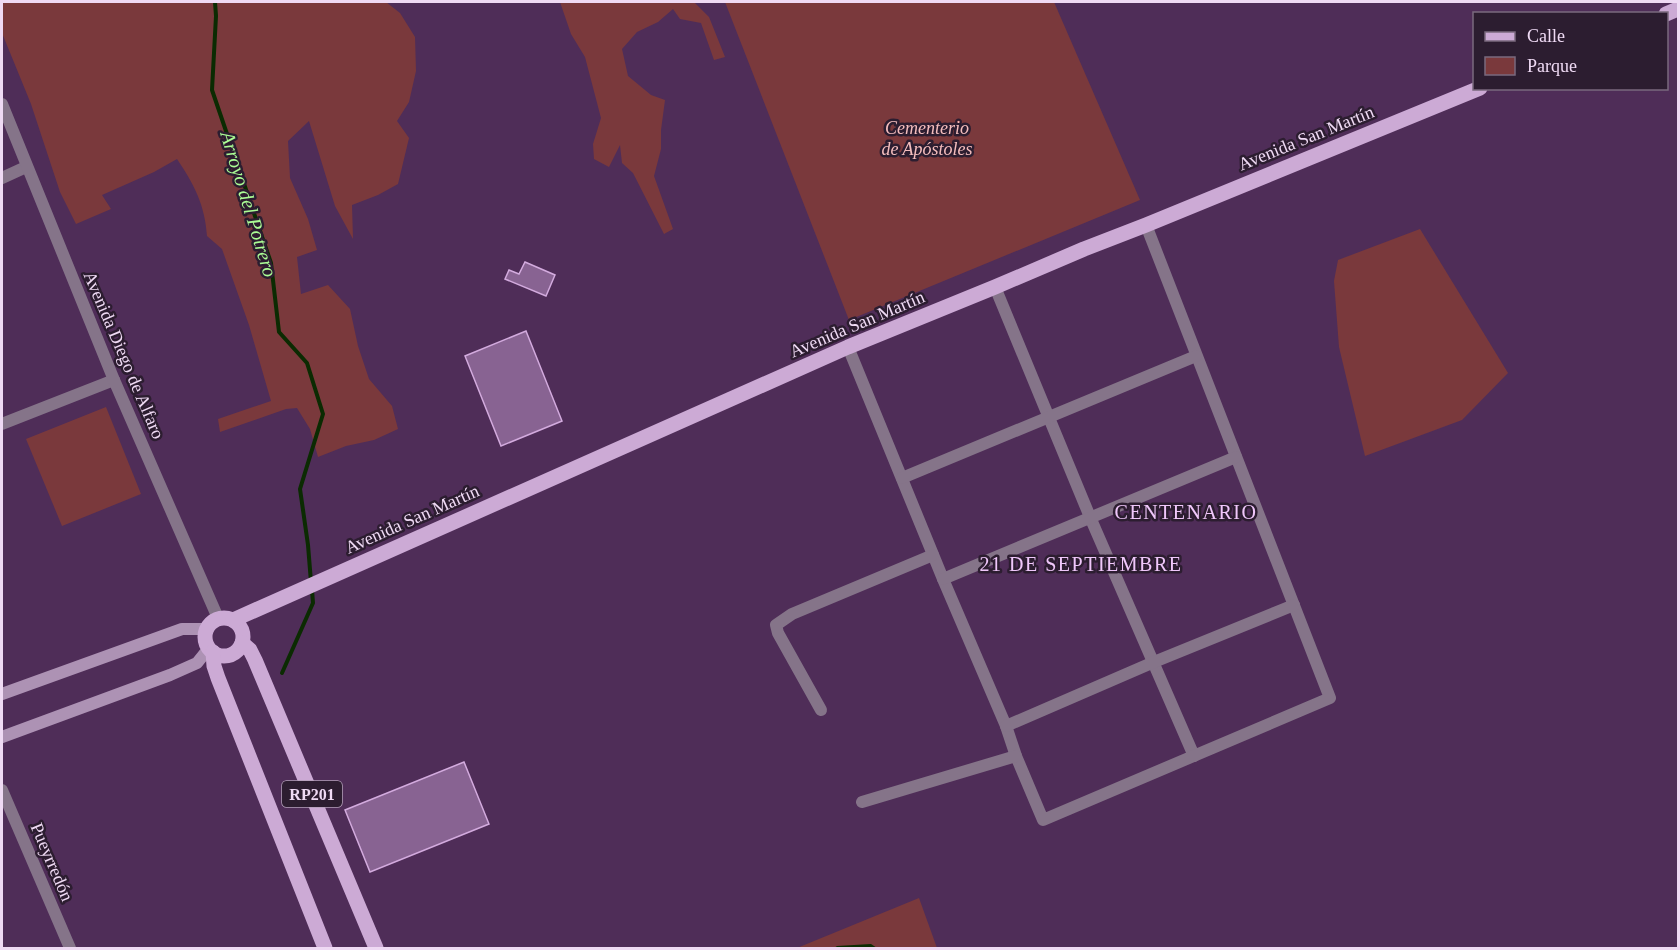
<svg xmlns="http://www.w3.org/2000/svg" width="1680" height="950" font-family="'Times New Roman',serif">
  <rect width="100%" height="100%" fill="#4f2d58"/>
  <g fill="#7a393c">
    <path d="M2,2H386L400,13L415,37L416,71L409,102L397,121L409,138L398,184L378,195L352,205L353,239L335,206L309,121L288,141L290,178L308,219L317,250L297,257L301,294L328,285L350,309L358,346L369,379L392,406L398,429L374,440L346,446L318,457L310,429L297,408L286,409L220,432L218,419L271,401L249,325L222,249L207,236C205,205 194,184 177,159L154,172L102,195L111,209L76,224L60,192L31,104L2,33Z"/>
    <polygon points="560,2 694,2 709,17 725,57 714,60 701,23 680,19 673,9 658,22 637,32 622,49 628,76 651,95 665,100 661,130 661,149 654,176 673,229 664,234 633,173 622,163 620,145 609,167 594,159 593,144 601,118 585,57 571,34"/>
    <polygon points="725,2 1054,2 1140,200 849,320"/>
    <polygon points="1420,229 1508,373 1462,420 1365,456 1339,347 1334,281 1338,260"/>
    <polygon points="106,407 141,494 62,526 26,439"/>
    <polygon points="919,898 937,948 797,948"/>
  </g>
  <polygon fill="#0b2b02" points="871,944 877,948 834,948 837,946"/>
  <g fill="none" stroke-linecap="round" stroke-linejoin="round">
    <g stroke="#0b2b02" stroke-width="4">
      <polyline points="215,2 216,16 212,90 271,263 279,332 307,363 323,414 300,489 308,545 311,582"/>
      <polyline points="282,673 313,603 312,590"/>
    </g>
  </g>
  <g fill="#886392" stroke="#d3abde" stroke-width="1.5">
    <polygon points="525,262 555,275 546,296 505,279 509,270 519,274"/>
    <polygon points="526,331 562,421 501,446 465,356"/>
    <polygon points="464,762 489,824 370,872 345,810"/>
  </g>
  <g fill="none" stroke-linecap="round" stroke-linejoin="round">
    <g stroke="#857489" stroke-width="12">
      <polyline points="2,178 26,167"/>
      <polyline points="995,287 1090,517 1194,756"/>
      <polyline points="848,347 943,579 1006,726 1016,756 1043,820 1330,698 1146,225"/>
      <polyline points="2,424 114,380"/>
      <polyline points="902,478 1196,356"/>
      <polyline points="943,579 1236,457"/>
      <polyline points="821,710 778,633 776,625 792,614 933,555"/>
      <polyline points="1006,726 1154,662 1294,605"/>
      <polyline points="2,790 70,948"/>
      <polyline points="862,802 1016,756"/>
    </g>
    <polyline stroke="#857489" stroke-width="12" points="2,104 114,380 218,618"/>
    <g stroke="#ad92b4" stroke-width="12">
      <polyline points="2,694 182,629 207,629"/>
      <polyline points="2,737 170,675 197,663 209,648"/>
    </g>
    <g stroke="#ccaad5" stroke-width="15">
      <polyline points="1666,14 1678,9"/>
      <circle cx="224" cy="637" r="19"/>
      <polyline points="233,620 848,347 995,287 1084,249 1146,225 1480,88"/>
      <polyline points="242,643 250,650 255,660 376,948"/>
      <polyline points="213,652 214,666 218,678 325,948"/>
    </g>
  </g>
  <g text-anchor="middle" stroke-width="5" stroke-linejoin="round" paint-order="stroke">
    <rect fill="#2c1d30" stroke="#b4a1b9" stroke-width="1.5" x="282" y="781" width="60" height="26" rx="4.5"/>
    <g font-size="16" font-weight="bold" fill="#efdaf4">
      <text x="312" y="800">RP201</text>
    </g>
    <g font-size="18" font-style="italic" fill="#f4bdbd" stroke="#2c1d30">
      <text x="927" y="134">Cementerio<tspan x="927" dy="21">de Apóstoles</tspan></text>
    </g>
    <g font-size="18" fill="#efdaf4" stroke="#2c1d30">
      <text transform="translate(1306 138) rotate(-22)" y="6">Avenida San Martín</text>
      <text transform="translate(857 324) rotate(-23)" y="6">Avenida San Martín</text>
      <text transform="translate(124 355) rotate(67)" y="6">Avenida Diego de Alfaro</text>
      <text transform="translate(412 519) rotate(-24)" y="6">Avenida San Martín</text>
      <text transform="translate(52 862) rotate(67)" y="6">Pueyrredón</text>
    </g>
    <g font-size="20" font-style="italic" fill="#abfd95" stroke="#2c1d30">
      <text transform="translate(249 204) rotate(73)" y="7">Arroyo del Potrero</text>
    </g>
    <g font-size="20" letter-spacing="1.5" fill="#f0c7fb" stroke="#2c1d30">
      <text x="1186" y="519">CENTENARIO</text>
      <text x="1081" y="571">21 DE SEPTIEMBRE</text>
    </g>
  </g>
  <rect width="1680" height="950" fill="none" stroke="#efdaf4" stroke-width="6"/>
  <rect x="1473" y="12" width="195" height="78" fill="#2c1d30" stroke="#7a697e" stroke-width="1.5"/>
  <rect x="1485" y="32" width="30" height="9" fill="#ccaad5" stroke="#7a697e" stroke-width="1.5"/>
  <text x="1527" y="42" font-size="18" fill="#efdaf4">Calle</text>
  <rect x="1485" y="57" width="30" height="18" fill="#7a393c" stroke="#7a697e" stroke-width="1.5"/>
  <text x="1527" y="72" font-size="18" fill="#efdaf4">Parque</text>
</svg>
